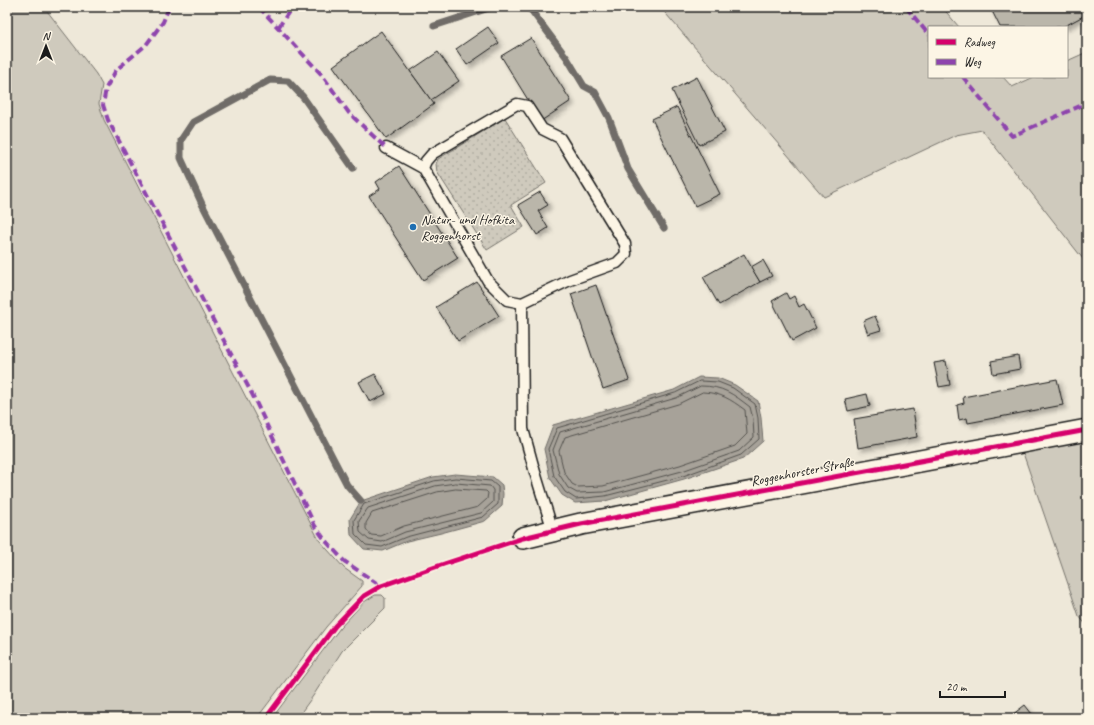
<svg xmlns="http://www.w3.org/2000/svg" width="1094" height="725" font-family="Caveat,sans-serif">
  <defs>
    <pattern id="park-dots" width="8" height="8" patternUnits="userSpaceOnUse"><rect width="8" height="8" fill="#cfcabd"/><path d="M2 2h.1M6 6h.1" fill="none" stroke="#b1ada2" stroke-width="1.8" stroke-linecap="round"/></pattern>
    <filter id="shadow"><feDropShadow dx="3.5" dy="3.5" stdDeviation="2" flood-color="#0004"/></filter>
  </defs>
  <rect width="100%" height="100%" fill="#eee8d9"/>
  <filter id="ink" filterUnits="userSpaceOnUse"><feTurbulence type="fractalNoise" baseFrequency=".025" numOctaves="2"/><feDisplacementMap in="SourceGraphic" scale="8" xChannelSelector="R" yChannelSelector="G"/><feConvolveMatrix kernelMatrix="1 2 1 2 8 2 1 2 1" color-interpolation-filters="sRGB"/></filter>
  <g filter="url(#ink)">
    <g fill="#cfcabd" stroke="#76736c">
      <polygon points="7,7 44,7 96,74 102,85 99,104 104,120 319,540 344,568 362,581 362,586 326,627 257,718 7,718"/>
      <polygon points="660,7 942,7 959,27 929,27 929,77 1003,77 1012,87 1034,77 1067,77 1067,61 1087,52 1087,264 982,130 956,135 824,197"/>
      <polygon points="1087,438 1087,626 1079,616 1022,450"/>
      <polygon points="375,595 382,595 385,598 385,608 342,651 313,696 297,718 272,718 340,628 364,602"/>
    </g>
    <polygon fill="url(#park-dots)" stroke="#76736c" points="505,118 546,183 511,205 524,227 487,250 437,172 436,164 438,159"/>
    <g fill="#a7a299" stroke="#6f6c67">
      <polygon points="699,377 718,378 735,385 758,401 761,418 763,441 743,459 684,479 605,501 575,503 562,495 550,478 544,449 553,425 674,390"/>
      <polygon points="455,474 493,477 502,485 503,494 502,506 485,521 441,533 407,541 383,551 364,549 351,535 350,519 361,501 433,477"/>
    </g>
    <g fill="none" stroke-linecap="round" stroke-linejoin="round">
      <g stroke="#54524e" stroke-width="1">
        <polygon points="700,381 718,382 733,388 755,404 758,418 759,439 741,455 683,476 605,496 576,499 565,492 554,476 548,449 557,428 675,393"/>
        <path d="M701,386C723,386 733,394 750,407L753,419L754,437L739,451L682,471L604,492L577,493L568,488L559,474L553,450L560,432L676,398Z"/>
        <path d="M703,392C721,393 730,399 745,410L747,434L735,446L680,465L603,486L578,487L572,484L564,472L559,451L565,437L678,404Z"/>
        <polygon points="456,478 491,481 498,487 498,504 483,517 406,537 382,547 366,545 355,534 354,520 364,504 434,481"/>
        <polygon points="456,483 490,486 493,490 493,502 481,513 405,532 382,542 369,540 360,532 359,521 368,508 435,486"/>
        <polygon points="456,489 486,491 488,493 487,499 478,507 404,526 381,536 371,535 366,529 366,523 372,513 437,492"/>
      </g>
      <g stroke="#6f6c67" stroke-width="7">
        <polyline points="525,7 531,10 567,58 584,86 595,92 609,118 628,169 664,228"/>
        <polyline points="434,26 492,7"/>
        <polyline points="353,168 303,97 288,81 270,80 193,122 181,140 181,158 202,204 347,485 361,501"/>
      </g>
    </g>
    <g fill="#bab6aa" stroke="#1c1c1c" filter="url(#shadow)">
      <polygon points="990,7 1087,7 1087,14 1063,27 1000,27"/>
      <polygon points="488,27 499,43 467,65 456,49"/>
      <polygon points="381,31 434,104 386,139 333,66"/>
      <polygon points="531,38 571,101 541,121 501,56"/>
      <polygon points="438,52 459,81 431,100 410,71"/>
      <polygon points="697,77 725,132 699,145 672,90"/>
      <polygon points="677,107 720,194 695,206 652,119"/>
      <polygon points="399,166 458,258 423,280 369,196 380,189 376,182"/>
      <polygon points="540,192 548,205 538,211 548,228 537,235 518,205"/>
      <polygon points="744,254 760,282 719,305 703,277"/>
      <polygon points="763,260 772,276 760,282 751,267"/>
      <polygon points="477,282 499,316 458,341 436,307"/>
      <polygon points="596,285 629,380 603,389 571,294"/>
      <polygon points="786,293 789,299 794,296 799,307 804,304 816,328 792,341 772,301"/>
      <polygon points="875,316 881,330 868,334 863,321"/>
      <polygon points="1018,356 1020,369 993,374 991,361"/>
      <polygon points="946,361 950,385 939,387 934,363"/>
      <polygon points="375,374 386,394 370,402 359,382"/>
      <polygon points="1057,379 1063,405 968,423 967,418 959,420 957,405 964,403 963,397"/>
      <polygon points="867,394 870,406 848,411 845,399"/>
      <polygon points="913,409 917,437 858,448 854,419"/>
      <polygon points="1025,705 1035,718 1008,718"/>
    </g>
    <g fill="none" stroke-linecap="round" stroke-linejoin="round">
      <g stroke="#1c1c1c" stroke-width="13">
        <g id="service">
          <polygon points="517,104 527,106 542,129 560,138 625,244 626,254 617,263 570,280 522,303 507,300 488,281 423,168 426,161 432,154"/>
          <polyline points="386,148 423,168"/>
          <polyline points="522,303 523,429 534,469 553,531"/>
        </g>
      </g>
      <g stroke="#1c1c1c" stroke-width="24">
        <polyline id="minor" points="523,538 581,524 1087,430"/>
      </g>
      <use href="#service" stroke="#fcf5e5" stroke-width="10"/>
      <use href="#minor" stroke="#fcf5e5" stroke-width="21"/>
      <g stroke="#8e44ad" stroke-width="4" stroke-dasharray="8 4" stroke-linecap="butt">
        <polyline points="169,7 163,22 146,45 116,70 106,88 103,105 108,120 252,394 315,526 325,540 344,561 381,586"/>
        <polyline points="259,7 322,75 349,113 386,148"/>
        <polyline points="906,7 929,35"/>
        <polyline points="278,28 292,7"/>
        <polyline points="963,77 1012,136 1087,103"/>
      </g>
      <g stroke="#fcf5e5" stroke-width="8">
        <polyline id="cycleway" points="266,718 335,626 364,596 381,586 444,564 523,538 581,524 1087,430"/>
      </g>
      <use href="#cycleway" stroke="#d6006c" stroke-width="5"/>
    </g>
  </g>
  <circle fill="#1f6fb2" stroke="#fcf5e5" stroke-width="1.5" cx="413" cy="227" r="4"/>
  <g text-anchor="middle" stroke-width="3" stroke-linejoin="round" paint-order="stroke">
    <g font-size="14" fill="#1c1c1c" stroke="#fcf5e5" text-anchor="start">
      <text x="421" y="224">Natur- und Hofkita<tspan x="421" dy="16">Roggenhorst</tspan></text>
    </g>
    <g font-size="14" fill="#1c1c1c" stroke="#fcf5e5">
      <text transform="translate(802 471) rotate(-11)" y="5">Roggenhorster Straße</text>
    </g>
  </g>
  <rect width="1094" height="725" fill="none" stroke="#fcf5e5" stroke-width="24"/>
  <rect x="12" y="12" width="1070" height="701" fill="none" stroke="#1c1c1c" stroke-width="1.5" filter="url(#ink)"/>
  <rect x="928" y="26" width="140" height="52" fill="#fcf5e5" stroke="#a29e95"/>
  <rect x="936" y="39" width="20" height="6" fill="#d6006c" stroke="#a29e95"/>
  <text x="964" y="46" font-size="12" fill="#1c1c1c">Radweg</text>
  <rect x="936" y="59" width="20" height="6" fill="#8e44ad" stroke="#a29e95"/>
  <text x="964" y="66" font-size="12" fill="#1c1c1c">Weg</text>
  <g transform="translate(46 46)" stroke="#fcf5e5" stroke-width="3" paint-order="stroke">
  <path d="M0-3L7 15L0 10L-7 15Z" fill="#1c1c1c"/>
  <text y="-6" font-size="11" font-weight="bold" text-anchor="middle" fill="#1c1c1c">N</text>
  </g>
  <path d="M940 691v6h65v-6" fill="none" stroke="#1c1c1c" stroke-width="2"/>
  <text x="946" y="691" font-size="12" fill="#1c1c1c" stroke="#fcf5e5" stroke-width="3" paint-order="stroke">20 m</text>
</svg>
